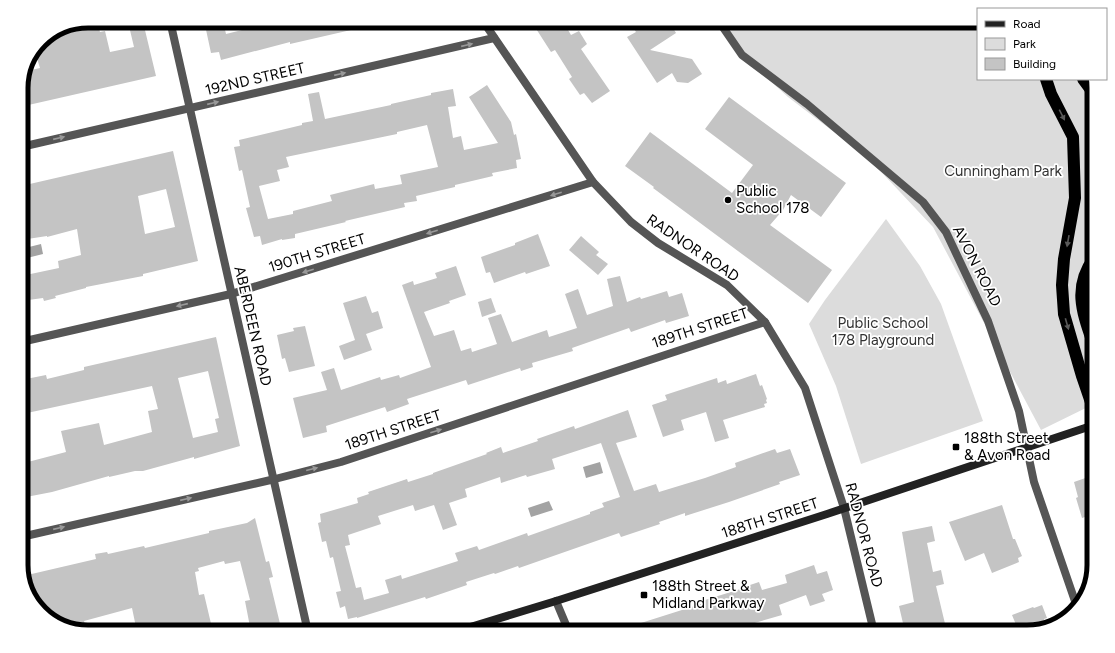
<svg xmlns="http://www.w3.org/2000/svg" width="1115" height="653" font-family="Figtree,sans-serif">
  <rect width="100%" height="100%" fill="#fff"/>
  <g fill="#dcdcdc">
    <polygon points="978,21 978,79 1092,79 1094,84 1094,404 1041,430 933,227 868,158 788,97 736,50 719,23"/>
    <polygon points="886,219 920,266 941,304 983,421 861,464 836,386 809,324 825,300"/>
  </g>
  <g fill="#a3a3a3">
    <polygon points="41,244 43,254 23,259 21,249"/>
    <polygon points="600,462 603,473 586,478 583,467"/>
    <polygon points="549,501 553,510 531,517 528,508"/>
  </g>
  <g fill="#c4c4c4" fill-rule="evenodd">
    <polygon points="564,23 571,35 579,31 587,44 581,49 610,91 592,103 584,93 580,95 569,79 572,77 555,50 551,52 533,24"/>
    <polygon points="630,23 670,23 676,33 650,50 692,59 702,74 688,83 677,82 672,73 657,83 627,37 636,32"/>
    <polygon points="350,24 351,30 290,44 290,42 221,60 219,52 211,53 205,25 224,25 226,34 262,25"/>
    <polygon points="62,26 98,26 100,32 105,31 110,52 134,47 129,26 144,26 156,76 24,106 21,92 21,84 27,71 40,68 35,52 41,40"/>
    <path d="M487,85L511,122L514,135L516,134L521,159L516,160L517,168L492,173L493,176L455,185V187L416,196L417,201L404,203L405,207L345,221L346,222L295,234V238L282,240V239L262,245L260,236L254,237L246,208L250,207L242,170L239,171L234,147L240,146L239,140L302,125V123L313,121L308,94L319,92L325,119L391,105V104L431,95V93L453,89L456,106L448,107L453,138L461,136L464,150L498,143L469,97ZM427,125L438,167L400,175L402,184L375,189L374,184L330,195L332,201L293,211V214L268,219L259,186L280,181L277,170L289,167L286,157L397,134V132Z"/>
    <polygon points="729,97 846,183 821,217 791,195 783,210 770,225 832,270 808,303 653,188 654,187 625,166 650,132 732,193 753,165 705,129"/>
    <path d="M173,151L198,261L143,274V276L86,287V288L55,296L56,298L44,301L43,298L21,301V276L59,268L58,261L81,255L77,229L47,237V236L21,240V186ZM166,189L175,227L145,234L138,196Z"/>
    <polygon points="538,234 550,266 526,274 525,272 494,283 490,272 486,273 481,257 515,245 515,243"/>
    <polygon points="581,236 599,252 596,255 608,264 598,275 569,250"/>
    <polygon points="456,266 466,295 449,301 450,303 424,312 434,336 454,330 461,351 471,348 472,352 497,344 488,318 501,314 512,342 547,330 549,337 577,328 565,294 578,289 587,315 613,306 607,279 620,276 627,302 640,297 641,299 667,291 669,297 682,293 689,316 666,323 665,320 631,332 629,328 572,348 573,351 532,363 533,367 521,371 520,368 468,385 466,380 407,399 409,404 387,412 385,407 326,426 327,432 303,438 293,398 327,390 321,372 334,368 341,390 380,377 381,380 399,375 400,378 431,367 402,285 413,281 414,285 437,278 435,273"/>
    <polygon points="366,296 372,313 378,311 383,328 366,334 372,350 344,360 339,346 355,340 343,303"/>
    <polygon points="491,298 496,312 482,317 478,302"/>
    <polygon points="305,326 315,366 289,372 285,358 282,359 277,335 294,331 293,328"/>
    <path d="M216,337L240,446L194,459V457L143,471H135L109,477V476L52,492L21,498V471L26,470L24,463L66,452L61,431L99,423L104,445L152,432L148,411L158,409L152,386L27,413L26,408H21V380L46,375L47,379L84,370V367ZM208,371L219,418L215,419L218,432L193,438L178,378Z"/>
    <polygon points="756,374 760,386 762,385 767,399 766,400 767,403 764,404 765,407 723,420 729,438 715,442 706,412 681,420 684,430 663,437 652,405 667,400 665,395 717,378 718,383 726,380 727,384"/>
    <path d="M628,410L637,437L616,443L634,491L656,484L659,492L705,478L736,467L735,463L775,449L777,453L790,449L800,475L779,482L780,484L729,502L685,516V513L659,522L660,524L621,537L619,533L519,568L518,566L495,574L494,573L466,582L467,585L426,599L425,597L357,618V617L348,619L345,606L340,608L336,592L341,591L333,557L330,558L326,541L322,542L318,523L321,522L320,514L358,503L357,498L369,494L368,492L407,479L408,482L433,474V473L487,454L486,453L501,447L503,453L538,441L537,439L574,426L575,429ZM601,443L620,497L602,503L604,507L590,512V514L528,536L527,533L479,550L477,546L455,553L458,561L402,579L401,575L385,580L389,593L364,600L361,587L356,588L345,546L350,545L348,535L381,524L378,516L413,505L415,511L434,505L443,530L457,525L449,503L467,497L465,489L500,477L501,483L526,475L527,477L555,469L552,459Z"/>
    <polygon points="1094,475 1094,514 1082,518 1076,498 1078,497 1074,482"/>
    <polygon points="1002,505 1013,539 1015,539 1022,556 1018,558 1019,562 992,573 984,553 965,561 949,522"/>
    <polygon points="255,518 266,562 269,561 273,577 269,578 282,632 251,632 245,601 250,600 240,561 225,564 224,561 198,568 199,571 195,572 199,595 204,594 213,632 137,632 132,608 84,621 87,632 54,623 30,599 23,576 96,559 95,554 107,552 108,554 144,546 145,548 209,533 209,531 247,523"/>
    <polygon points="932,526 935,541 927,543 933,572 941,570 944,584 936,586 947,632 905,632 899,606 914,602 902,532"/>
    <polygon points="814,565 817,574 827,571 833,590 822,594 825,601 810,606 806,595 779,605 782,615 724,632 622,632 622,629 704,603 705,600 747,587 747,586 759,582 762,590 787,583 785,575"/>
    <polygon points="1042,605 1047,618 1044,619 1047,626 1028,632 1019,632 1012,615 1033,607 1034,608"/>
  </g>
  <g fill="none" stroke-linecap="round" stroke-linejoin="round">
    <g stroke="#555" stroke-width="8">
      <polyline points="720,23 742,55 807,104 923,202 946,232 988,321 1019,411 1034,482 1077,607"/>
      <polyline points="485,24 593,182 631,222 658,243 727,285 765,322 805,388 844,508 874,632"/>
      <polyline points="171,25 308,632"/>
      <polyline points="21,147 494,38"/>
      <polyline points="21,342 231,294 593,182"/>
      <polyline points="21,537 275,479 341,462 765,322"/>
      <polyline points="556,601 569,632"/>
    </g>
    <polyline stroke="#222" stroke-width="8" points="454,632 556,601 827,514 1094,425"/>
    <g stroke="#000" stroke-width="12">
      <polyline points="1046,79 1051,94 1073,137 1075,198 1064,259 1062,285 1064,314 1082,376 1094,411"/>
      <polyline points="1083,79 1094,94"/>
      <path d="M1094,258C1072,288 1083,314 1094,346"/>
    </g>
  </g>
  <defs><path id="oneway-solid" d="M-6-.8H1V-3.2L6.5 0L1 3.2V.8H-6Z"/></defs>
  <g fill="#999">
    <use href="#oneway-solid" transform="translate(467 45) rotate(-13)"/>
    <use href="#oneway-solid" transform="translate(340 74) rotate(-13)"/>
    <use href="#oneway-solid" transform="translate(213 103) rotate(-13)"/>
    <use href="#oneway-solid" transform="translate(59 138) rotate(-13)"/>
    <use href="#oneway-solid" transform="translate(556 194) rotate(163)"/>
    <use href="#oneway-solid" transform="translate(432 232) rotate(163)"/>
    <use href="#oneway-solid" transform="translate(308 271) rotate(163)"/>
    <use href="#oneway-solid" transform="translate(182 305) rotate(167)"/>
    <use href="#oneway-solid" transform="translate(436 431) rotate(-18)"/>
    <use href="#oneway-solid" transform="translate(312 469) rotate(-14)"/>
    <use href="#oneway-solid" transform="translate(186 499) rotate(-13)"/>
    <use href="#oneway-solid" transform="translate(59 528) rotate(-13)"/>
  </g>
  <g fill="#595959">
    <use href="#oneway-solid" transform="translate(1062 115) rotate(63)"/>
    <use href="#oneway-solid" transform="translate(1068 241) rotate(100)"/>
    <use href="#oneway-solid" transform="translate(1067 324) rotate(74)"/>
  </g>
  <g fill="#000" stroke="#fff" stroke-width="1.5">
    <circle cx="728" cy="200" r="4"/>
    <rect x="952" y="443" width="8" height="8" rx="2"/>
    <rect x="640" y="591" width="8" height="8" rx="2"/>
  </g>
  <g text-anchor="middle" stroke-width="3.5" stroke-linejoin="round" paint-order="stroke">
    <g font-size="15" fill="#000" stroke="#fff">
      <text transform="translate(255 79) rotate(-13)" y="5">192ND STREET</text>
      <text transform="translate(693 248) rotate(34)" y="5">RADNOR ROAD</text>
      <text transform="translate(317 253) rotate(-17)" y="5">190TH STREET</text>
      <text transform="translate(977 266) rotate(63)" y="5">AVON ROAD</text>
      <text transform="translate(253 326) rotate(77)" y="5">ABERDEEN ROAD</text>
      <text transform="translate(700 328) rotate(-18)" y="5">189TH STREET</text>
      <text transform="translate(393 430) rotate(-18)" y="5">189TH STREET</text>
      <text transform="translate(770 518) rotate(-18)" y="5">188TH STREET</text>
      <text transform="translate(864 535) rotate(75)" y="5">RADNOR ROAD</text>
    </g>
    <g font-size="15" fill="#333" stroke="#fff">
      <text x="1003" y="176">Cunningham Park</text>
      <text x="883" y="328">Public School<tspan x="883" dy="17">178 Playground</tspan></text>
    </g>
    <g font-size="15" fill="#000" stroke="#fff" text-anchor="start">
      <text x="736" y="196">Public<tspan x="736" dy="17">School 178</tspan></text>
      <text x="964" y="443">188th Street<tspan x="964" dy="17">&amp; Avon Road</tspan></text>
      <text x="652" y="591">188th Street &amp;<tspan x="652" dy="17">Midland Parkway</tspan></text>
    </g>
  </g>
  <path d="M0 0H1115V653H0ZM88 28H1027A60 60 0 0 1 1087 88V565A60 60 0 0 1 1027 625H88A60 60 0 0 1 28 565V88A60 60 0 0 1 88 28Z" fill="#fff" fill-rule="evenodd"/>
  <path fill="none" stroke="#000" stroke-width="5" d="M88 28H1027A60 60 0 0 1 1087 88V565A60 60 0 0 1 1027 625H88A60 60 0 0 1 28 565V88A60 60 0 0 1 88 28Z"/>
  <rect x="977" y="8" width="130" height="72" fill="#ffffff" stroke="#999999"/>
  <rect x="985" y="21" width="20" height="6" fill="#222222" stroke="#999999"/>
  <text x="1013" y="28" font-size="12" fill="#000000">Road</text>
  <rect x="985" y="38" width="20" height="12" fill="#dcdcdc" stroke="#999999"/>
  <text x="1013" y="48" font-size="12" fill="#000000">Park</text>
  <rect x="985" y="58" width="20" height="12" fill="#c4c4c4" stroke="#999999"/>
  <text x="1013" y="68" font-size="12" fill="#000000">Building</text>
</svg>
